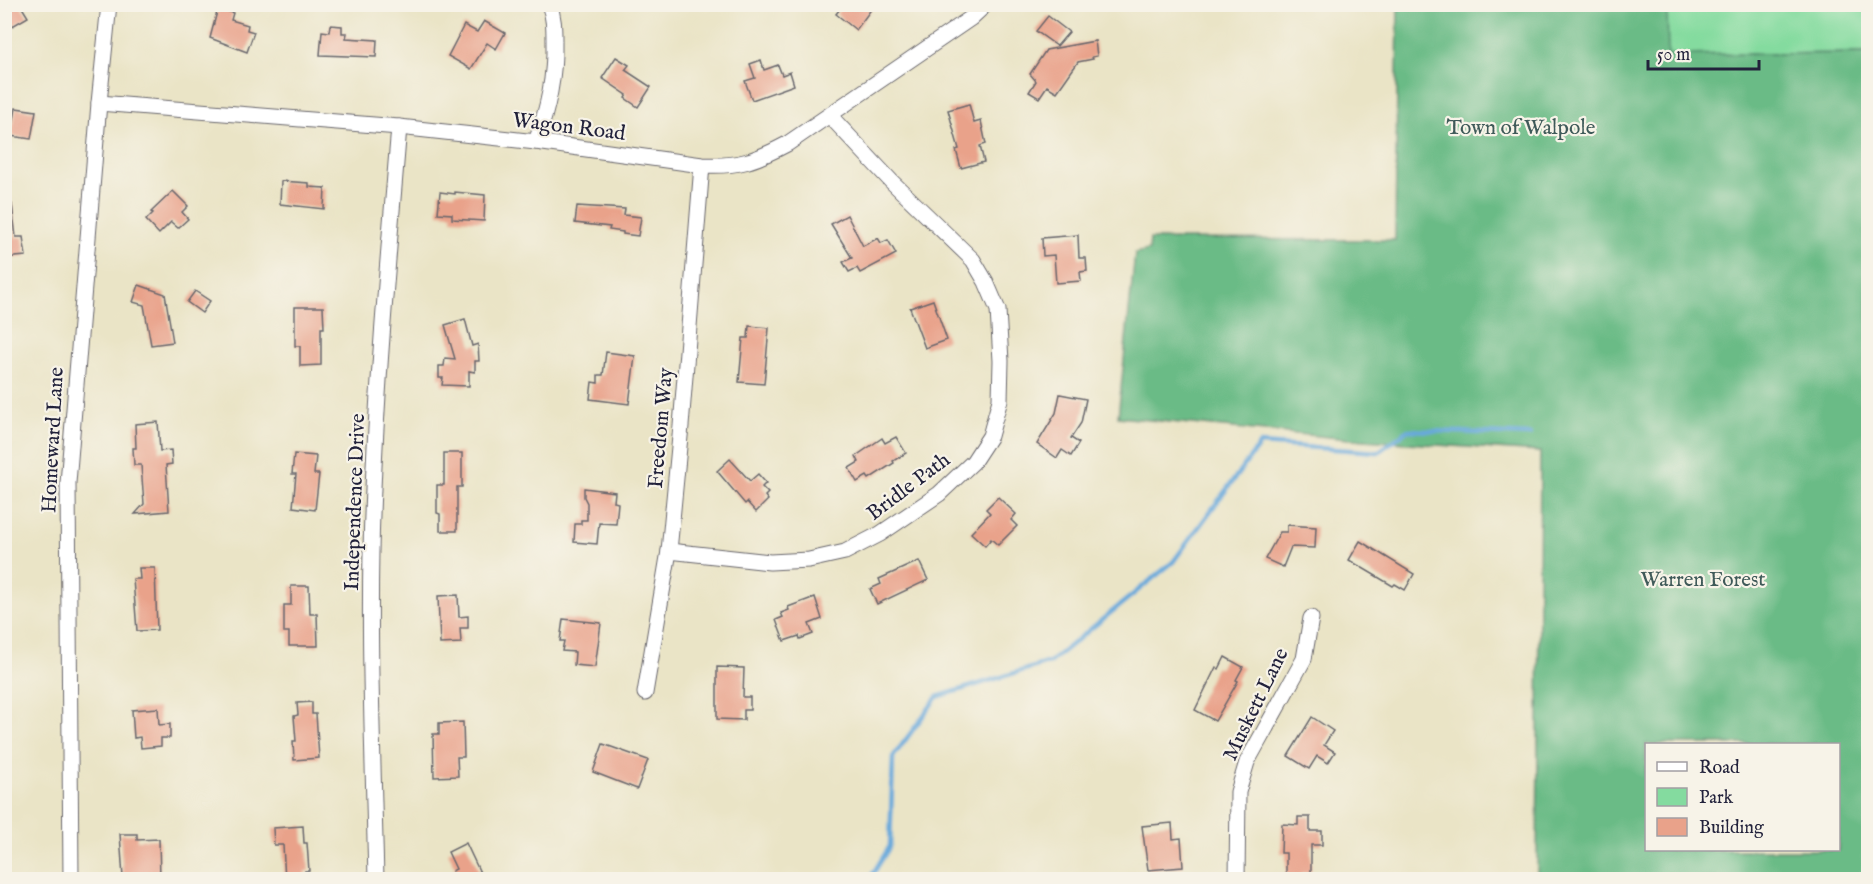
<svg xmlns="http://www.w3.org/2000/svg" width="1873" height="884" font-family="'IM FELL English',serif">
  <rect width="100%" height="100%" fill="#f7f3e8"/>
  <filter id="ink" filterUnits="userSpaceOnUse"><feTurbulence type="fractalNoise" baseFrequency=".0167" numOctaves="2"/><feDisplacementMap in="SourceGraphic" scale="12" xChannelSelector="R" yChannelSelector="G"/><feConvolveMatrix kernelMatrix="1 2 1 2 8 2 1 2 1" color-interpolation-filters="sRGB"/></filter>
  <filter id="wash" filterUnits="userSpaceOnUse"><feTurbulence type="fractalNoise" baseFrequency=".008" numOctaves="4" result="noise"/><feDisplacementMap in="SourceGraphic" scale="24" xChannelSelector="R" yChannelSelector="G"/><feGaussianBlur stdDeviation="1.35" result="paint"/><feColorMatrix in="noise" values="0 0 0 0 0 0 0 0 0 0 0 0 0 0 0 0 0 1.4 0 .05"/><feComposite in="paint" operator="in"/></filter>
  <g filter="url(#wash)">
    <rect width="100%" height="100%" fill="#eae4c6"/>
    <polygon fill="#84db9f" stroke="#537e6d" stroke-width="1.5" points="1667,5 1868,5 1868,53 1667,55"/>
    <path fill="#6bbb86" stroke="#466e60" stroke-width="1.5" fill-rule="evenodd" d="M1398,5H1667L1668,55L1868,53V879H1537L1540,452L1349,439L1118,417L1135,253L1149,250L1150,239L1395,240ZM1646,744H1838V850H1646Z"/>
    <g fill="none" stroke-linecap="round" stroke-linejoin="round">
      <polyline stroke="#67a9db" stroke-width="4.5" points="869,880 890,846 893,757 937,697 1050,662 1173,562 1260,444 1378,452 1408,430 1530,435"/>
    </g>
    <g id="blocks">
      <g fill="#e9a28a">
        <polygon points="4,4 20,4 28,17 4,31"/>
        <polygon points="844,4 875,4 856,30 836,14"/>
        <polygon points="218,8 233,13 231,20 248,25 247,30 254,32 247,52 210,38"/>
        <polygon points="1048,16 1069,32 1057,46 1036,31"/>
        <polygon points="484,21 505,33 496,49 487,43 471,69 448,56 464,25 477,32"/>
        <polygon points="330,25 342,26 342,33 347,33 346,38 377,40 376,57 320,55 322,31 329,32"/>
        <polygon points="1095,41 1097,56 1092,57 1093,59 1078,62 1057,92 1047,86 1039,98 1029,92 1036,81 1030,74 1046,50"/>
        <polygon points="616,57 629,65 625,70 651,87 638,107 625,98 627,95 602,78"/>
        <polygon points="761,60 764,70 778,65 782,75 790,72 794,85 752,100 745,81 755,78 750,64"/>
        <polygon points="969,104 974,123 981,121 986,144 980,146 984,162 961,168 956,150 959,149 948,110"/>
        <polygon points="16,108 36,111 31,139 11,136"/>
        <polygon points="281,181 309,183 309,187 325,188 324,209 280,204"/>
        <polygon points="173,191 188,206 182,212 188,219 178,228 171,222 159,234 146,220 153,213 151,212"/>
        <polygon points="440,192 455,194 455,192 485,195 484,221 452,219 452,214 438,213"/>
        <polygon points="12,204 16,237 23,237 26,256 4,258 4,205"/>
        <polygon points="577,206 625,209 624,215 641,217 638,236 623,234 623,232 609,230 610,227 575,223"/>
        <polygon points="847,215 863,246 878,238 881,243 888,240 896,254 860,273 857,268 849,272 843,262 852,258 831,224"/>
        <polygon points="1078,235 1079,258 1086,258 1087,271 1080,272 1081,281 1056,283 1054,255 1043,256 1042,238"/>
        <polygon points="139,285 165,294 173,342 151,345 144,305 133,302"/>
        <polygon points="195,291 210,301 202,313 187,302"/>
        <polygon points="933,300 947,340 925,348 910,308"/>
        <polygon points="295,307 323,307 324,328 321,328 321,365 300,366 300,346 295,346"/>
        <polygon points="465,319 472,346 478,344 479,361 475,361 475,372 469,371 469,386 442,385 443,378 439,378 439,366 444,366 445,358 455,359 445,325"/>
        <polygon points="749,326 769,328 764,384 739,382 743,338 748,338"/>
        <polygon points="606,352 635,356 629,404 590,399 592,382 598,383 598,375 603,375"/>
        <polygon points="1060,394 1086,399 1081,423 1071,438 1079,443 1071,456 1062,450 1057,458 1037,444 1056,413"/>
        <polygon points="158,422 160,451 171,450 172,464 166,465 169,511 135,514 144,504 141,465 134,465 133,448 136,448 135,424"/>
        <polygon points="896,437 906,453 893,461 894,463 869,479 867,476 857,482 849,468 859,462 856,456 882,438 885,443"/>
        <polygon points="444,453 462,453 462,487 457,487 457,531 440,531 440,514 437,513 437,485 444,485"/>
        <polygon points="294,454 316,456 314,474 319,474 315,510 293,507 296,474 292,474"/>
        <polygon points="730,459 750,481 758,474 766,483 762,487 768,493 765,496 768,500 756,512 747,502 745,504 717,471"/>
        <polygon points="584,488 615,492 614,502 618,503 616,524 599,523 597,544 574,542 575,524 581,524 581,520 587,520 587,503 584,497"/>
        <polygon points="998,497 1016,514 1011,520 1017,526 998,545 991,539 985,546 971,533 990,513 986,509"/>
        <polygon points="1287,525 1316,527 1315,548 1291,547 1283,567 1265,559 1280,532 1287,532"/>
        <polygon points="1360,541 1414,574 1405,590 1395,584 1393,586 1349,560"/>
        <polygon points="919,561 928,580 877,604 870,589 881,584 879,579"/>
        <polygon points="139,568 155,568 157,630 137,631 133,579 140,579"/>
        <polygon points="291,586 309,586 310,614 317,614 318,646 289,646 289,632 284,632 284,605 291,605"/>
        <polygon points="458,595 459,617 468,616 468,628 460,628 461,643 440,644 438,596"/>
        <polygon points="815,597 822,619 809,624 813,634 800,639 799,636 784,641 776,620 783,617 781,613 789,610 788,607"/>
        <polygon points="563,619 601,623 595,667 574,665 575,652 562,651 564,641 560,641"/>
        <polygon points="1225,657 1243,667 1236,680 1238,681 1215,721 1195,710 1216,667 1219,669"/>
        <polygon points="717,667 744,668 743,697 750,697 750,710 744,710 744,720 717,719"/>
        <polygon points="312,702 312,714 316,714 319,758 294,760 293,741 296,741 294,716 298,715 297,703"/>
        <polygon points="158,708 159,725 170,724 170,738 161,738 161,746 141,748 140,737 134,738 132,710"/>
        <polygon points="1312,717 1333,731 1324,745 1335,752 1328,763 1317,756 1309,769 1288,756"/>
        <polygon points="463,722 464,757 457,757 458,776 434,777 433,734 439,734 439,723"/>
        <polygon points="603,744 648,760 637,789 593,772"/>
        <polygon points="1298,817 1310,817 1310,831 1322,831 1322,845 1311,845 1311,873 1301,873 1301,876 1286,876 1286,853 1281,853 1282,824 1298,825"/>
        <polygon points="1172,823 1173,839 1181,838 1183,867 1148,870 1142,826"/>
        <polygon points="303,826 304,843 307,843 309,871 305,871 306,879 285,879 283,845 274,845 273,828"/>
        <polygon points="120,834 137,834 137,840 159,839 160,879 123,878"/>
        <polygon points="466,843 483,879 456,879 452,871 456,869 448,852"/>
      </g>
    </g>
  </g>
  <g filter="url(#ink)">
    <use href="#blocks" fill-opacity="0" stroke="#68666c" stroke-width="1.5"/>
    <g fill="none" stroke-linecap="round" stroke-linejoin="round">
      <g stroke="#68666c" stroke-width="17">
        <g id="minor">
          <path d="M99,103L399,127L536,142L702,165C738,167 755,161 787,144L971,18L986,4"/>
          <path d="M536,142C548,108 555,77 554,41C554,28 554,17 549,4"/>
          <polyline points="669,551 770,562 809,560 845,552 880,534 939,494 973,462 990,436 1000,400 1001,361 998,310 986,282 973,260 891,181 830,116"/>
          <polyline points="645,693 669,551 681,426 702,165"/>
          <polyline points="71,880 68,483 99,103 109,4"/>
          <path d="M376,880C373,750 367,619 373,489C378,369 389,248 399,127"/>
          <polyline points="1237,880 1238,792 1247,762 1304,659 1311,618"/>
        </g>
      </g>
      <use href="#minor" stroke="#fff" stroke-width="15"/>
    </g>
  </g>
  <g text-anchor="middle" stroke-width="4.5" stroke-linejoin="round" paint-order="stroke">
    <g font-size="21" fill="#22223b" stroke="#f7f3e8">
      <text transform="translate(569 126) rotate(7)" y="7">Wagon Road</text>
      <text transform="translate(660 428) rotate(-85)" y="7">Freedom Way</text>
      <text transform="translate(52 440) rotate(-87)" y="7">Homeward Lane</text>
      <text transform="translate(908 486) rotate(-37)" y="7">Bridle Path</text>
      <text transform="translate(354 502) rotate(-88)" y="7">Independence Drive</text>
      <text transform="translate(1255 704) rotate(-64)" y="7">Muskett Lane</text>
    </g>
    <g font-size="21" fill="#3f5a59" stroke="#f7f3e8">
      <text x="1521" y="134">Town of Walpole</text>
      <text x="1703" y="586">Warren Forest</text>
    </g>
  </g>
  <rect width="1873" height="884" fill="none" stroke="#f7f3e8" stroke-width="24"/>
  <rect x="1645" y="743" width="195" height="108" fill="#f7f3e8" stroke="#a29fa3" stroke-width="1.5"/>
  <rect x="1657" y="762" width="30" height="9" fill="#ffffff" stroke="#a29fa3" stroke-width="1.5"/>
  <text x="1699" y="773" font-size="18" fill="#22223b">Road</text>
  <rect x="1657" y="788" width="30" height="18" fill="#84db9f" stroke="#a29fa3" stroke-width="1.5"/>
  <text x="1699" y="803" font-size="18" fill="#22223b">Park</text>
  <rect x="1657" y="818" width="30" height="18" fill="#e9a28a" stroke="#a29fa3" stroke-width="1.5"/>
  <text x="1699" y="833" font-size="18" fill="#22223b">Building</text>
  <path d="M1648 60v9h111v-9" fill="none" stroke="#22223b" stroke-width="3"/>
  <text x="1657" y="60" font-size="18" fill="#22223b" stroke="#f7f3e8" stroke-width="4.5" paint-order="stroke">50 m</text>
</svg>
